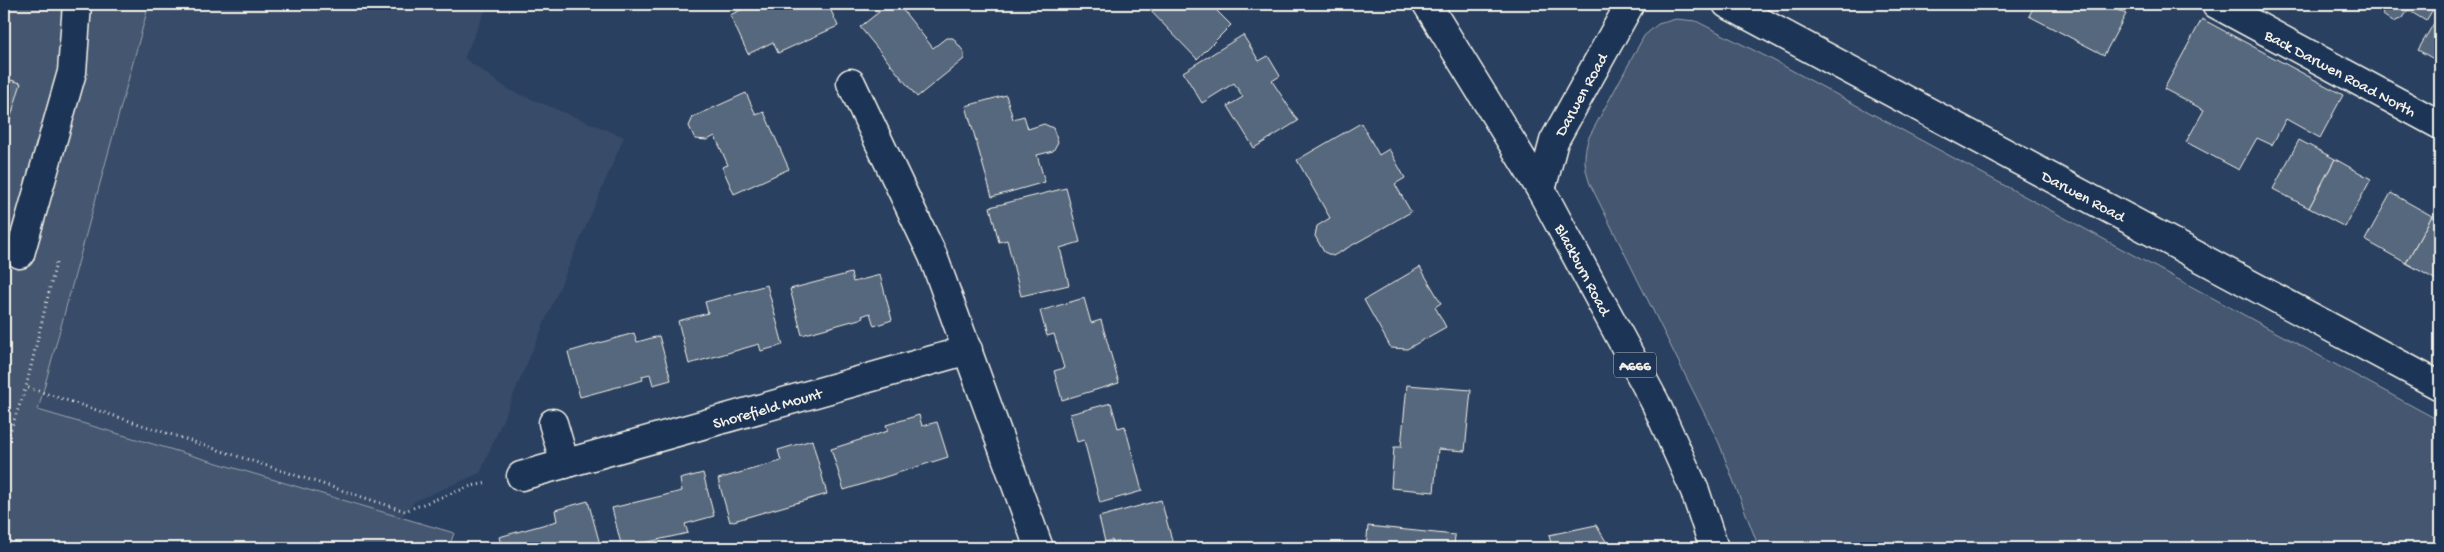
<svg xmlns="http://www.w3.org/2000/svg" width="2444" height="552" font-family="'Gochi Hand',sans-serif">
  <rect width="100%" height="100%" fill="#2a4060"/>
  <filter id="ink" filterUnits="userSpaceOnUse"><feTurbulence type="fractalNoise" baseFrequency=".02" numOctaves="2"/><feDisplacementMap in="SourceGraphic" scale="10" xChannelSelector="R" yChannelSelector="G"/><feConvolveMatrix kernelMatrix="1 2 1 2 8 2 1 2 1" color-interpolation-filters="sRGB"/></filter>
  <g filter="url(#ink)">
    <polygon fill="#374c69" points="149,4 488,4 464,58 509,90 624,137 480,473 415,501 402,517 38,410"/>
    <g fill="#445771" stroke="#9ca4ac">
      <polygon points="4,4 149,4 38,410 454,533 449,548 4,548"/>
      <path d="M1676,19L1696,21L1769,58L2440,421V548H1759L1719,443L1590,184C1584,167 1583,155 1589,137L1644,36L1658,24Z"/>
    </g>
    <g fill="#56677d" stroke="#f4f1e8">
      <polygon points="754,4 828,4 838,26 778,53 773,42 748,54 730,15"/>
      <polygon points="889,4 898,4 933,48 946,38 953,38 964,52 964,59 917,97 860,27"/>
      <polygon points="1144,4 1210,4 1231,25 1197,59"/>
      <polygon points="2035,4 2105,4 2126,14 2104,55 2029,16"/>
      <polygon points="2381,4 2436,4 2426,21 2408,10 2403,18 2393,22 2383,15"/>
      <polygon points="2440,13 2440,60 2439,62 2418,50"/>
      <polygon points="2202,19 2343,95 2320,138 2286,119 2272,145 2257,138 2239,170 2186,142 2204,110 2164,89"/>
      <polygon points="1243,35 1259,61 1268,56 1280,76 1272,81 1298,121 1254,148 1228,106 1243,97 1234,83 1202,103 1183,72"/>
      <polygon points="4,78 21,83 6,133 4,132"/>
      <polygon points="746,93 756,115 764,112 789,169 734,194 722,167 728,165 715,136 707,140 695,139 689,126 693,117"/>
      <polygon points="1006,95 1013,119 1024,116 1028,129 1044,124 1053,128 1058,142 1053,151 1037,155 1045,182 992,197 966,106"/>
      <polygon points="1361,123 1379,155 1389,149 1405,178 1395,184 1411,212 1333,256 1324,252 1315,236 1317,226 1330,218 1297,160"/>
      <polygon points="2299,140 2335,159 2309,208 2273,189"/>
      <polygon points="2335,159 2371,179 2345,227 2309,208"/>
      <polygon points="1066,188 1080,242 1060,248 1069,285 1021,296 1007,240 999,242 990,207"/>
      <polygon points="2391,193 2432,216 2406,263 2365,240"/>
      <polygon points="2432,216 2440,220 2440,282 2406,263"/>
      <polygon points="1420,267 1441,303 1435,307 1446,327 1407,349 1391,348 1364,300"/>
      <polygon points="851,273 853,282 880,275 892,320 874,326 870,313 862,316 863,318 802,335 790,289"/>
      <polygon points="767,285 783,345 761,351 759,344 689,364 678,321 708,313 705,302"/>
      <polygon points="1084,298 1091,323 1101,320 1119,383 1062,400 1054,371 1064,368 1054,334 1047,336 1040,311"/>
      <polygon points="634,333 637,342 659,336 671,380 653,385 650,374 642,376 643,380 580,397 568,352"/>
      <polygon points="1407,385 1471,390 1465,451 1438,449 1434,492 1391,488 1394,447 1401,447"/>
      <polygon points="1111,403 1118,428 1125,426 1142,491 1100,503 1084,440 1077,442 1070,414"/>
      <polygon points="919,415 922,426 937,422 948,457 844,490 831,449 888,431 886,425"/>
      <polygon points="812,440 827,494 730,522 718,479 781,461 778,450"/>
      <polygon points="703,473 714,516 685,524 688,533 622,548 612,508 682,491 680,479"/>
      <polygon points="1161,500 1174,548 1114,548 1112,540 1105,542 1099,517"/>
      <polygon points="588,501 601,548 502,548 499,537 557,521 555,510"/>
      <polygon points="1596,525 1610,548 1552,548 1549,535"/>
      <polygon points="1368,526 1455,535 1454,548 1366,548"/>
    </g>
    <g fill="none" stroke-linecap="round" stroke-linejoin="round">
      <g stroke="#f4f1e8" stroke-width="31">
        <g id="minor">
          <polyline points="2216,4 2440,125"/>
          <polyline points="851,83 933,256 1039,548"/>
          <polyline points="20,254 72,72 77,4"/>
          <polyline points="553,423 565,464"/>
          <polyline points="521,476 968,350"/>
        </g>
      </g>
      <g stroke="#f4f1e8" stroke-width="31">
        <g id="major">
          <polyline points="1727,4 2440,386"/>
          <polyline points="1541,190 1554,141 1630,4"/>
        </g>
      </g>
      <g stroke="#f4f1e8" stroke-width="31">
        <polyline id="highway" points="1427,4 1541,190 1655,402 1695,491 1714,548"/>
      </g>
      <g stroke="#f4f1e8" stroke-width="3" stroke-dasharray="1 4" stroke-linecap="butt">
        <polyline points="56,263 26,387 405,511 471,486 488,483"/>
        <polyline points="4,448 26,387"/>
      </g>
      <use href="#minor" stroke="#1d3557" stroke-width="28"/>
      <use href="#major" stroke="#1d3557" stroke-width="28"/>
      <use href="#highway" stroke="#1d3557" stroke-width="28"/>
    </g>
  </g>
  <g text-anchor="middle" stroke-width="4" stroke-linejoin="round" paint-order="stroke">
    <rect fill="#1d3557" stroke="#b4b9bc" stroke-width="1" x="1614" y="352.5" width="42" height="25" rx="4"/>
    <g font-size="15" font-weight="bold" fill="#f4f1e8">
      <text x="1635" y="370">A666</text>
    </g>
    <g font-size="16" fill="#f4f1e8" stroke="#1d3557">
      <text transform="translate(2341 72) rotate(28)" y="6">Back Darwen Road North</text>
      <text transform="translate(1580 94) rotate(-61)" y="6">Darwen Road</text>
      <text transform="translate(2084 195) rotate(28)" y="6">Darwen Road</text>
      <text transform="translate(1584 269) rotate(62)" y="6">Blackburn Road</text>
      <text transform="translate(767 407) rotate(-16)" y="6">Shorefield Mount</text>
    </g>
  </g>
  <rect width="2444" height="552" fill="none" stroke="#1d3557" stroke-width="20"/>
  <rect x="10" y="10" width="2424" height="532" fill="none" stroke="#f4f1e8" stroke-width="2" filter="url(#ink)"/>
</svg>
